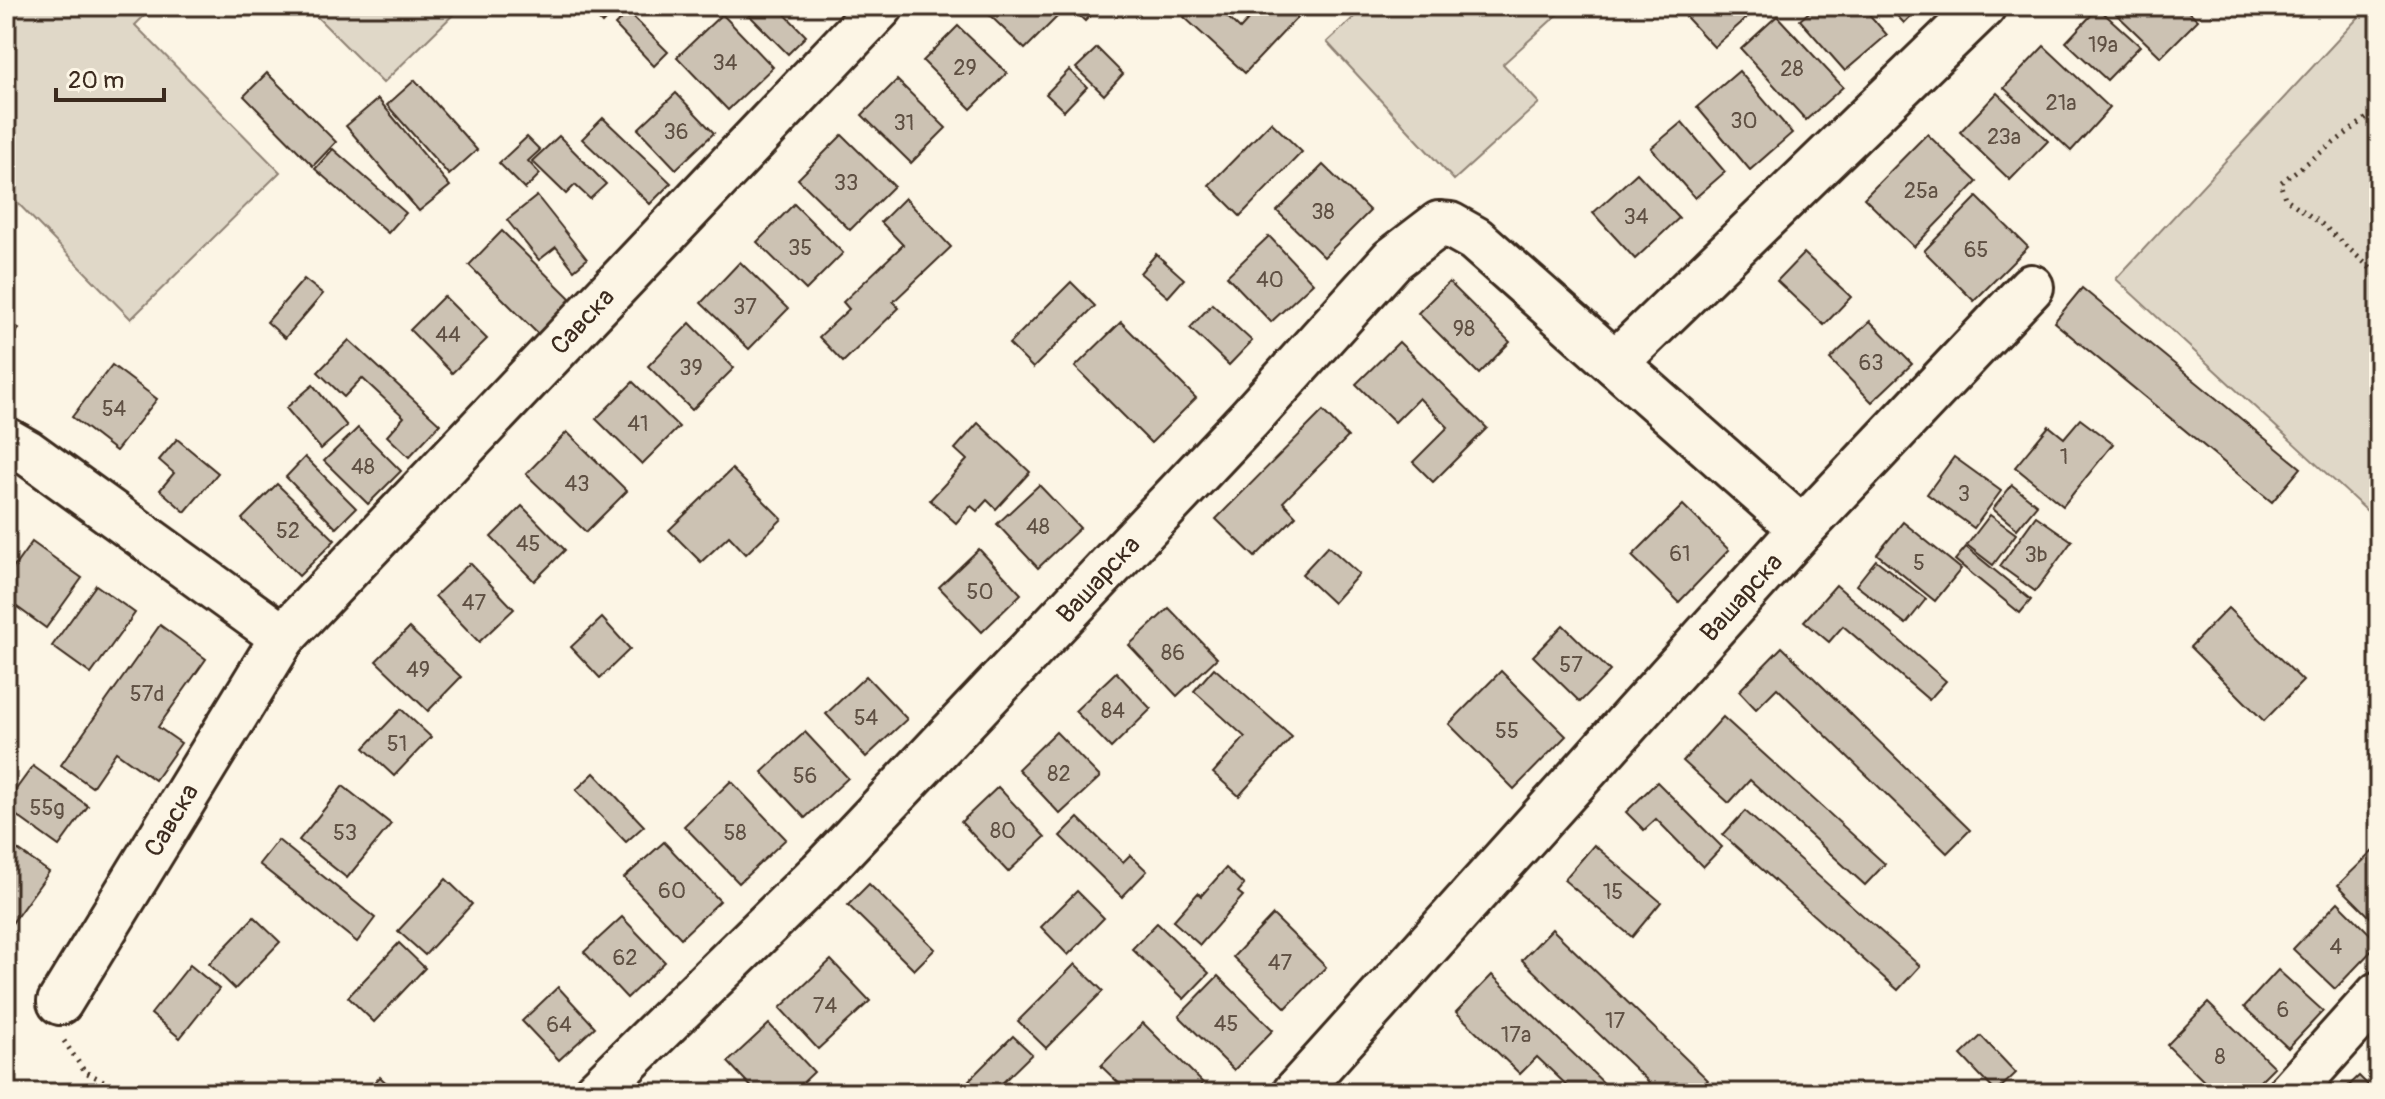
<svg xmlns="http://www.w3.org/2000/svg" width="2385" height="1099" font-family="Pangolin,sans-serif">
  <rect width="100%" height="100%" fill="#fcf5e5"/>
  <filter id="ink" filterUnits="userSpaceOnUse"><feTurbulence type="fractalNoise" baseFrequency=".0125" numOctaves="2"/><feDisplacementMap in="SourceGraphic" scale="16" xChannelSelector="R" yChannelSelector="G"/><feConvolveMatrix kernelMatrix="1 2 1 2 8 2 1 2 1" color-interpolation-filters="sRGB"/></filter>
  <g filter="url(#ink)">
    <g fill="#e0d8c8" stroke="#8e8173" stroke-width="2">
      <polygon points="6,6 154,6 135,25 280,172 131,319 6,191"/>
      <polygon points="306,6 462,6 383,83"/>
      <polygon points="1366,6 1567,6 1503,64 1539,103 1454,180 1327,42"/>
      <polygon points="2369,6 2379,6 2379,522 2116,279"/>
    </g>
    <g fill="#ccc2b3" stroke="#3b2a1e" stroke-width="2">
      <polygon points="586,6 619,6 602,23"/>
      <polygon points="740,6 777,6 806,36 788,54"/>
      <polygon points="980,6 1048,6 1058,16 1025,49"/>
      <polygon points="1069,6 1100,6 1085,21"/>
      <polygon points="1194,6 1216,6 1240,29 1261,6 1308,6 1245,73 1184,17"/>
      <polygon points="1676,6 1759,6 1759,7 1714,47"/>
      <polygon points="1816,6 1862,6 1887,35 1845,71 1800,20"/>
      <polygon points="1888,6 1921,6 1904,23"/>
      <polygon points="2108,6 2183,6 2198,20 2161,57"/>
      <polygon points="2098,8 2140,46 2107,80 2066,42"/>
      <polygon points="628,12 668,52 654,66 615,25"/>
      <polygon points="722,14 773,67 728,110 677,57"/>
      <polygon points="1777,16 1843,87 1806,120 1741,49"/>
      <polygon points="958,26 1007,73 971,109 923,61"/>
      <polygon points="2044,46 2110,108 2071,151 2004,88"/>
      <polygon points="1097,48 1123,74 1104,95 1076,68"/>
      <polygon points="1069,70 1087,87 1064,111 1046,94"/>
      <polygon points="1739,71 1792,133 1750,170 1697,107"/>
      <polygon points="267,73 336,142 313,166 244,96"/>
      <polygon points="415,80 477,150 449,175 387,105"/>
      <polygon points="897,80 946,128 911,163 862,115"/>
      <polygon points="676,93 714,133 676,169 638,129"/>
      <polygon points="1997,93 2048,141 2010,180 1960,132"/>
      <polygon points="378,99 450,186 419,211 346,126"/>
      <polygon points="603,118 671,183 650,204 582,139"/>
      <polygon points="1271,122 1302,152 1240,216 1209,185"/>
      <polygon points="1682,122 1725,172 1695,198 1651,148"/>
      <polygon points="1927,134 1977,182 1914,247 1864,198"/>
      <polygon points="842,135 894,186 850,230 798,179"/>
      <polygon points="559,136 606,184 590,199 575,185 566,194 532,161"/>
      <polygon points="527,137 540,150 528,161 540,174 525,189 499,163"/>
      <polygon points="333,149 406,213 388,233 315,169"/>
      <polygon points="1323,165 1370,211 1324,257 1277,211"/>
      <polygon points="1637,173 1679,218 1635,259 1593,213"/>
      <polygon points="537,196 587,259 574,270 556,247 539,260 507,220"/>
      <polygon points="1977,197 2028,247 1974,301 1924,251"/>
      <polygon points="905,198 951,247 893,302 899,308 843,362 819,337 849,309 843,302 903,245 881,222"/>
      <polygon points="794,204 843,253 806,290 757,242"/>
      <polygon points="502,231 572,300 538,334 469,265"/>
      <polygon points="1269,236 1313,283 1271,322 1227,276"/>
      <polygon points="1804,253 1851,297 1824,325 1777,281"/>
      <polygon points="1156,254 1184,279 1168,297 1140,273"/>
      <polygon points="740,262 788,309 749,349 701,303"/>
      <polygon points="304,279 323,294 285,338 267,322"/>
      <polygon points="1071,282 1095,306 1033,368 1009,344"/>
      <polygon points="1449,282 1510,342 1479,374 1418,313"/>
      <polygon points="2082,288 2301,468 2272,502 2054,322"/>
      <polygon points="444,296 487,339 452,373 410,330"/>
      <polygon points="1212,304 1252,341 1229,365 1190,328"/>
      <polygon points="6,316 19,329 6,343"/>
      <polygon points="1870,321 1912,364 1872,402 1830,359"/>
      <polygon points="1121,322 1196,398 1151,443 1075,367"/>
      <polygon points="690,323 734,368 692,410 648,366"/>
      <polygon points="349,340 440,424 409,457 387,436 404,417 362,378 344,397 318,372"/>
      <polygon points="1399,342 1487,428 1433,482 1413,462 1448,427 1419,398 1395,422 1356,384"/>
      <polygon points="112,365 157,399 116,451 72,417"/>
      <polygon points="633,382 679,427 642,464 596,419"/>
      <polygon points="313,385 347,426 321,449 286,408"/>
      <polygon points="1323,411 1348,437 1283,502 1296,516 1255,557 1216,519"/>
      <polygon points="2080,419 2113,444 2063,506 2015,467 2049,426 2064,438"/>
      <polygon points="978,423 1030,472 996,509 987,500 977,511 971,506 956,523 930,500 967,460 955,449"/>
      <polygon points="358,428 401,471 368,504 324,461"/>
      <polygon points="567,432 627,491 586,532 526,474"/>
      <polygon points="177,439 218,473 185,512 160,490 174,473 159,460"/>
      <polygon points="305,457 356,508 336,528 286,477"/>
      <polygon points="1954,457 2001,491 1974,528 1927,494"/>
      <polygon points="732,469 782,519 746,554 729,536 701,562 669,530"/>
      <polygon points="277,484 335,540 299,576 242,519"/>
      <polygon points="1039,485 1080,528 1038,568 997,524"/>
      <polygon points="2012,485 2037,505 2017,529 1993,509"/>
      <polygon points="1683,505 1729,550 1679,602 1632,556"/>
      <polygon points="522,506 565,550 534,581 491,537"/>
      <polygon points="1990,515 2016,534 1993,565 1967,545"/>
      <polygon points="2036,516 2072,541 2035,591 2000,566"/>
      <polygon points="1903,522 1961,569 1935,601 1877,554"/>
      <polygon points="32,542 82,578 46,628 6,599 6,578"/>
      <polygon points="1328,546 1359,574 1333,603 1302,574"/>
      <polygon points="1966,547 2031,600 2020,613 1955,560"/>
      <polygon points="979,549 1021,594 982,632 939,587"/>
      <polygon points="1876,560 1926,599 1906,624 1856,585"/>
      <polygon points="470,563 514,609 479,642 435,596"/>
      <polygon points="96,585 135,613 91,674 52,646"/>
      <polygon points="1836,585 1946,681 1929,700 1843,626 1829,642 1804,621"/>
      <polygon points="1169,608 1217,658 1177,696 1129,645"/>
      <polygon points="2228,608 2303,681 2264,721 2190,647"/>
      <polygon points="602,618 630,649 600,678 571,647"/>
      <polygon points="160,625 206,659 158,727 181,743 155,780 116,752 92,787 61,765"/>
      <polygon points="1563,625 1610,671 1580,702 1533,656"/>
      <polygon points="409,628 461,677 428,711 376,661"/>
      <polygon points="1782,647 1970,830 1947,853 1777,688 1756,709 1739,691"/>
      <polygon points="1214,668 1292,737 1239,796 1213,773 1245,737 1194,691"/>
      <polygon points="1501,671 1566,736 1514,789 1449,724"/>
      <polygon points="1116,672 1151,709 1111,748 1075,711"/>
      <polygon points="866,676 907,719 866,757 826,714"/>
      <polygon points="401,709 431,737 394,776 364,748"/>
      <polygon points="1723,717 1885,864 1865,885 1750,780 1729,803 1683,761"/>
      <polygon points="805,732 848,778 805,818 762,772"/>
      <polygon points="1056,732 1100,777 1060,814 1018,769"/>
      <polygon points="33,766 88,806 59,846 6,808 6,803"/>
      <polygon points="594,773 644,826 626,842 576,790"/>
      <polygon points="731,781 786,839 739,883 684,826"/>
      <polygon points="1657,782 1722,847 1703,867 1656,819 1644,830 1626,812"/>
      <polygon points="343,786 391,824 347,878 299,840"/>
      <polygon points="998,787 1045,837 1008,872 961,822"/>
      <polygon points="1745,811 1920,966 1898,990 1723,835"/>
      <polygon points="1078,818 1123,862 1130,855 1147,871 1122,897 1060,836"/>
      <polygon points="278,840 375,918 357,942 259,864"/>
      <polygon points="7,842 49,872 10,926 6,923"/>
      <polygon points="664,842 720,901 681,938 624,878"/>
      <polygon points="1594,845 1661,902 1632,937 1564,880"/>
      <polygon points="2379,845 2379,926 2338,885"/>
      <polygon points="1226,868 1244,885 1238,892 1243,896 1200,945 1173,921 1198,893 1201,896"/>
      <polygon points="446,879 472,904 425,955 398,931"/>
      <polygon points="869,884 935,949 914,970 848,905"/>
      <polygon points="1077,891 1104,918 1068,955 1041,927"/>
      <polygon points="2338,902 2379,943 2335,989 2293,949"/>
      <polygon points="1273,915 1326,967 1286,1008 1233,957"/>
      <polygon points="254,917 280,942 235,989 209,964"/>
      <polygon points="622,917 665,962 627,998 584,952"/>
      <polygon points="1157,923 1209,973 1184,999 1132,949"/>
      <polygon points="1552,929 1708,1080 1696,1093 1638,1093 1649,1082 1522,960"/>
      <polygon points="399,943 425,968 374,1022 348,997"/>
      <polygon points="831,960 870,1001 818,1049 780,1008"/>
      <polygon points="1075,964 1103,991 1046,1048 1018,1021"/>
      <polygon points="190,965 219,989 180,1038 151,1014"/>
      <polygon points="2278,970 2323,1011 2288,1048 2244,1007"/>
      <polygon points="1492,975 1614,1093 1575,1093 1537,1057 1520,1074 1456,1012"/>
      <polygon points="1218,976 1273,1030 1234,1070 1179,1016"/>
      <polygon points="558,987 595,1027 559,1060 522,1021"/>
      <polygon points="2208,1003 2274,1067 2248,1093 2216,1093 2167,1045"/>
      <polygon points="1143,1023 1203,1083 1193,1093 1129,1093 1101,1066"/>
      <polygon points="769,1024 814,1072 792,1093 757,1093 728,1062"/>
      <polygon points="1013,1036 1032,1054 992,1093 982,1093 969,1080"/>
      <polygon points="1981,1036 2016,1073 1996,1092 1961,1055"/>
      <polygon points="2359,1076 2376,1093 2341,1093"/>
      <polygon points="380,1077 397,1093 365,1093"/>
    </g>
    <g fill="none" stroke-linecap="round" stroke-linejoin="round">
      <g stroke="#3b2a1e" stroke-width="50">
        <g id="street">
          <polyline points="1615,363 1983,6"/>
          <polyline points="6,440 27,452 283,637"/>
          <polyline points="60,1002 283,637 881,6"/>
          <polyline points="595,1093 821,872 1248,420 1392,260 1439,224 1450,225 1475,239 1802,529"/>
          <polyline points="1295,1093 1802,529 2031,287"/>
          <polyline points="2290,1093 2379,994"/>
        </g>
      </g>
      <g stroke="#3b2a1e" stroke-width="5" stroke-dasharray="2 6" stroke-linecap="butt">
        <polyline points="2379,109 2280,183 2285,198 2323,225 2379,276"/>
        <polyline points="64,1041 85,1072 129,1093"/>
      </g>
      <use href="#street" stroke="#fcf5e5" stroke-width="44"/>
    </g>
  </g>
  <g text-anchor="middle" stroke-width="6" stroke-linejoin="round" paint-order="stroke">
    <g font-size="22" fill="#5f5043">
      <text x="2103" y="52">19a</text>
      <text x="725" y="70">34</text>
      <text x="965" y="75">29</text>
      <text x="1792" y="76">28</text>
      <text x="2061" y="110">21a</text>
      <text x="1744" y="128">30</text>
      <text x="904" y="130">31</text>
      <text x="676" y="139">36</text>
      <text x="2004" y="144">23a</text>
      <text x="846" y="190">33</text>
      <text x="1921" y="198">25a</text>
      <text x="1323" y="219">38</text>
      <text x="1636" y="224">34</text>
      <text x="800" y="255">35</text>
      <text x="1976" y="257">65</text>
      <text x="1270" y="287">40</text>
      <text x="745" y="314">37</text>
      <text x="1464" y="336">98</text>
      <text x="448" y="342">44</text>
      <text x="1871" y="370">63</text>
      <text x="691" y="375">39</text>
      <text x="114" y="416">54</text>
      <text x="638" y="431">41</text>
      <text x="2064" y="464">1</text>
      <text x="363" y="474">48</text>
      <text x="577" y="491">43</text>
      <text x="1964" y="501">3</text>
      <text x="1038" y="534">48</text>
      <text x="288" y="538">52</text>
      <text x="528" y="551">45</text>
      <text x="1680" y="561">61</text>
      <text x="2036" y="562">3b</text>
      <text x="1919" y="570">5</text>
      <text x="980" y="599">50</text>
      <text x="474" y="610">47</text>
      <text x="1173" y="660">86</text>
      <text x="1571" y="672">57</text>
      <text x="418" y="677">49</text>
      <text x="147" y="701">57d</text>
      <text x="1113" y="718">84</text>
      <text x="866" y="725">54</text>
      <text x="1507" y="738">55</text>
      <text x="397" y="751">51</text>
      <text x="1059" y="781">82</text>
      <text x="805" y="783">56</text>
      <text x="47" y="815">55g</text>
      <text x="1003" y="838">80</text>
      <text x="345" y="840">53</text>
      <text x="735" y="840">58</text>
      <text x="672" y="898">60</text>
      <text x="1613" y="899">15</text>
      <text x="2336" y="954">4</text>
      <text x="625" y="965">62</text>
      <text x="1280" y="970">47</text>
      <text x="825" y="1013">74</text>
      <text x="2283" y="1017">6</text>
      <text x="1615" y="1028">17</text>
      <text x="1226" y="1031">45</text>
      <text x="559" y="1032">64</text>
      <text x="1516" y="1042">17a</text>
      <text x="2220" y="1064">8</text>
    </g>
    <g font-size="26" fill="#3b2a1e" stroke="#fcf5e5">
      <text transform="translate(582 321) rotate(-47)" y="9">Савска</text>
      <text transform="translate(1098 579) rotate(-47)" y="9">Вашарска</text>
      <text transform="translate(1741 597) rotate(-48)" y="9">Вашарска</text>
      <text transform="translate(171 820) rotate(-59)" y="9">Савска</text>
    </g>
  </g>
  <rect width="2385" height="1099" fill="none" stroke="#fcf5e5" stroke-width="32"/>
  <rect x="16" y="16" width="2353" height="1067" fill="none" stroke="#3b2a1e" stroke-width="3" filter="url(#ink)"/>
  <path d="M56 88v12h108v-12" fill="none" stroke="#3b2a1e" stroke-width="4"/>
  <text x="68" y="88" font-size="24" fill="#3b2a1e" stroke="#fcf5e5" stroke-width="6" paint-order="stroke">20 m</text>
</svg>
